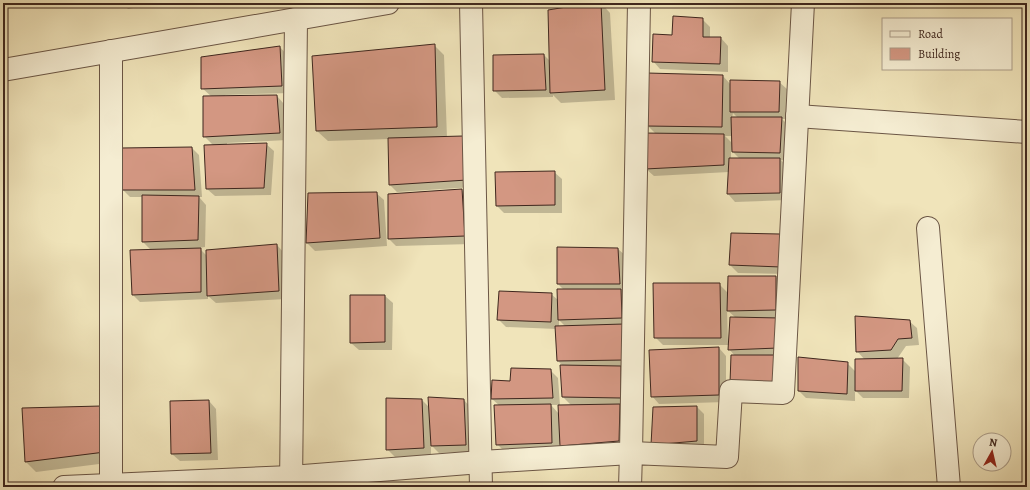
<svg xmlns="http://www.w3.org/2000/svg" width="1030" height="490" font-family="Alegreya,serif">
  <rect width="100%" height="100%" fill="#f0e4ba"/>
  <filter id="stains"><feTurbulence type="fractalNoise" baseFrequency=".005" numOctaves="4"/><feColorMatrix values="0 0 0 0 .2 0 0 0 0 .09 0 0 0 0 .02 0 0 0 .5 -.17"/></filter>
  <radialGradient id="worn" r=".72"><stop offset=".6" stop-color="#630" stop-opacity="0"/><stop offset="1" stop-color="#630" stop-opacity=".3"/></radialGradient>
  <g fill="#0003" fill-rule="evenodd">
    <polygon points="12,3 24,3 14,5"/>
    <polygon points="122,3 160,3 128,9"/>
    <polygon points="598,3 601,3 610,13 615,100 561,103 553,95 553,97 502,98 494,90 544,55 550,61"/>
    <polygon points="702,19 710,27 710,38 721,38 728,46 728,72 660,69 653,61"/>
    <polygon points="434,45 444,55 447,138 474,187 397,192 390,185 389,139 328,141 317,131"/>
    <polygon points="280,47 287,55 290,93 225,95 225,97 277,96 284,104 287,140 227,143 227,145 266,144 274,151 271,195 215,196 207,189 213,145 204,136 212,97 202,88"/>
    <path d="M648,74L723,76L731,85L779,82L787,89L786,119H782L789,126L787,161L781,160L788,167L787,200L735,202L728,194L729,172L654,176L646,169L656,134L647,125ZM733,113L738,118H732ZM725,136H733V144ZM731,150L740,159H731Z"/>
    <polygon points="192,148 199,155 202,197 199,197 206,205 205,247 199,248 207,256 277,245 284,253 286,299 216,303 208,296 208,299 140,302 133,295 152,251 143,242 143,197 130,197 122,189"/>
    <polygon points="554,172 562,179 562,213 504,213 497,206"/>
    <polygon points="462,190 469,198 472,244 396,246 389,239"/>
    <polygon points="376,193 384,200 387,246 315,251 307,243 309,194"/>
    <polygon points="780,235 788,243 788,274 738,273 730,265"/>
    <path d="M558,248L618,249L626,256L627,291H622L628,297L632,367H621L628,374V405H620L627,412V448L568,453L559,444V450L505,452L497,444L500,406L492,399L511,382L550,370L558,378L560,406H572L563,397V366L558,361L557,329L506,327L498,319L551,294L558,300L564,290L558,284ZM559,320L566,327H559ZM551,405H559V414Z"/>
    <path d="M776,277L784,284L776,355L735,356L729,349V345H663L655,337L719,284L728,293ZM727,310L736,318L729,344H728Z"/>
    <polygon points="351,296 385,296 393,303 392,350 359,350 351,343"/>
    <polygon points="909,321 917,328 919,345 906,346 897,359 902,359 910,367 909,398 863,398 855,390 855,401 806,398 799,391 847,363 856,372 865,360 857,351"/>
    <polygon points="719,348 726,356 726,402 659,404 652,396"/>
    <polygon points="387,399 422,400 429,407 464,400 471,408 473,452 439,453 431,445 431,455 395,457 387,449"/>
    <polygon points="209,401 216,409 218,460 180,461 172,454"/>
    <polygon points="101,407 115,462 36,472 26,462"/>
    <polygon points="697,407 704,414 704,448 659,452"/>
  </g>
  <g fill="#d39782" stroke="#3f271e">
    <polygon points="591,3 601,3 605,90 550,93 548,10"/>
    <polygon points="673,16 703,18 703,37 721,37 720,64 652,62 653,34 672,35"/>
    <polygon points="435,44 437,127 316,131 312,56"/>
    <polygon points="280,46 282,86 201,89 201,57"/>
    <polygon points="544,54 546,90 493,91 493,55"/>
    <polygon points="647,73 723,75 722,127 646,126"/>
    <polygon points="730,80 780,81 779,112 730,112"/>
    <polygon points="277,95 280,133 203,137 203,96"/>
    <polygon points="731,117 782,117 780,153 732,152"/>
    <polygon points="643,133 724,134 724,165 645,169"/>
    <polygon points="463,136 467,180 389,185 388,138"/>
    <polygon points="267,143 264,188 206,189 204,145"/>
    <polygon points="192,147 195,190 121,190 121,148"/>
    <polygon points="729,158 780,158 780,193 727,194"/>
    <polygon points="555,171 555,205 496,206 495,172"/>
    <polygon points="462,189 465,236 388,239 388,194"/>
    <polygon points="377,192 380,238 306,243 308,193"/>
    <polygon points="142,195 199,196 198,240 142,242"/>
    <polygon points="731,233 780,234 781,267 729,265"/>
    <polygon points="277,244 279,291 207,296 206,250"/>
    <polygon points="557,247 618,248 620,284 557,284"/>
    <polygon points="201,248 201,292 132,295 130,250"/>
    <polygon points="728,276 776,276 776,310 727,311"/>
    <polygon points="653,283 720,283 721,338 654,338"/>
    <polygon points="557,289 621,289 622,318 558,320"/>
    <polygon points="499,291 552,293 551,322 497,320"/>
    <polygon points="350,295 385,295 385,342 350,343"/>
    <polygon points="855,316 910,320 912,338 898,339 891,350 856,352"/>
    <polygon points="730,317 780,318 778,348 728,350"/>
    <polygon points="624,324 625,360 557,361 555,326"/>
    <polygon points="719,347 719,395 651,397 649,350"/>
    <polygon points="731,355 777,355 777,385 730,383"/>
    <polygon points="798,357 848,362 847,394 798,391"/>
    <polygon points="903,358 902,391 855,391 855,359"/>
    <polygon points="560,365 621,366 621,398 562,397"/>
    <polygon points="511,368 551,369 553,398 491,399 492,380 510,381"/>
    <polygon points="428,397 464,399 466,445 431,446"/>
    <polygon points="386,398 422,399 424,448 386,450"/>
    <polygon points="209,400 211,453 171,454 170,401"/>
    <polygon points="551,404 552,443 496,445 494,405"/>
    <polygon points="620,404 619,441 560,446 558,405"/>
    <polygon points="101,406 105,452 25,462 22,408"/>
    <polygon points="697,406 697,441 651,445 653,407"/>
  </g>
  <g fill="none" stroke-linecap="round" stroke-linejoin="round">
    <g stroke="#6b5645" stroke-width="24">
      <g id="minor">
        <polyline points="471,3 481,487"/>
        <polyline points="111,51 111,487"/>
        <polyline points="3,70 388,3"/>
        <polyline points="797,116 1027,132"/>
        <polyline points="928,228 949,487"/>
        <polyline points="64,487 291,477 481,462 631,453 639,3"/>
        <polyline points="291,487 296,19"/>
        <polyline points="630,487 631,453 727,457 731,391 783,393 803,3"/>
      </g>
    </g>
    <use href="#minor" stroke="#f5edd2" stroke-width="22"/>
  </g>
  <rect width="1030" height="490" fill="none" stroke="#f0e4ba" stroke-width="16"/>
  <rect x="4" y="4" width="1022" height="482" fill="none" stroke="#3f271e" stroke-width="2"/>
  <rect x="8" y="8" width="1014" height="474" fill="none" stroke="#3f271e"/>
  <rect x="882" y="18" width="130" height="52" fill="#f5edd2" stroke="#ac9e8a"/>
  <rect x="890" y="31" width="20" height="6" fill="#f5edd2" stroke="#ac9e8a"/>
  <text x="918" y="38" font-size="12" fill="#3f271e">Road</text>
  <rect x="890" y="48" width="20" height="12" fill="#d39782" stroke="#ac9e8a"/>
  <text x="918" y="58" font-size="12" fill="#3f271e">Building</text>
  <g transform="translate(992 452) rotate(8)"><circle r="19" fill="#f5edd2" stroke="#ac9e8a"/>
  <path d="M0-3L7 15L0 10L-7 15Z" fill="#8f2418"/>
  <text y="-6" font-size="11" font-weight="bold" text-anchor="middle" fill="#3f271e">N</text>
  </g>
  <rect width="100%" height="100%" filter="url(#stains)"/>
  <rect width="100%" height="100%" fill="url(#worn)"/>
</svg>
